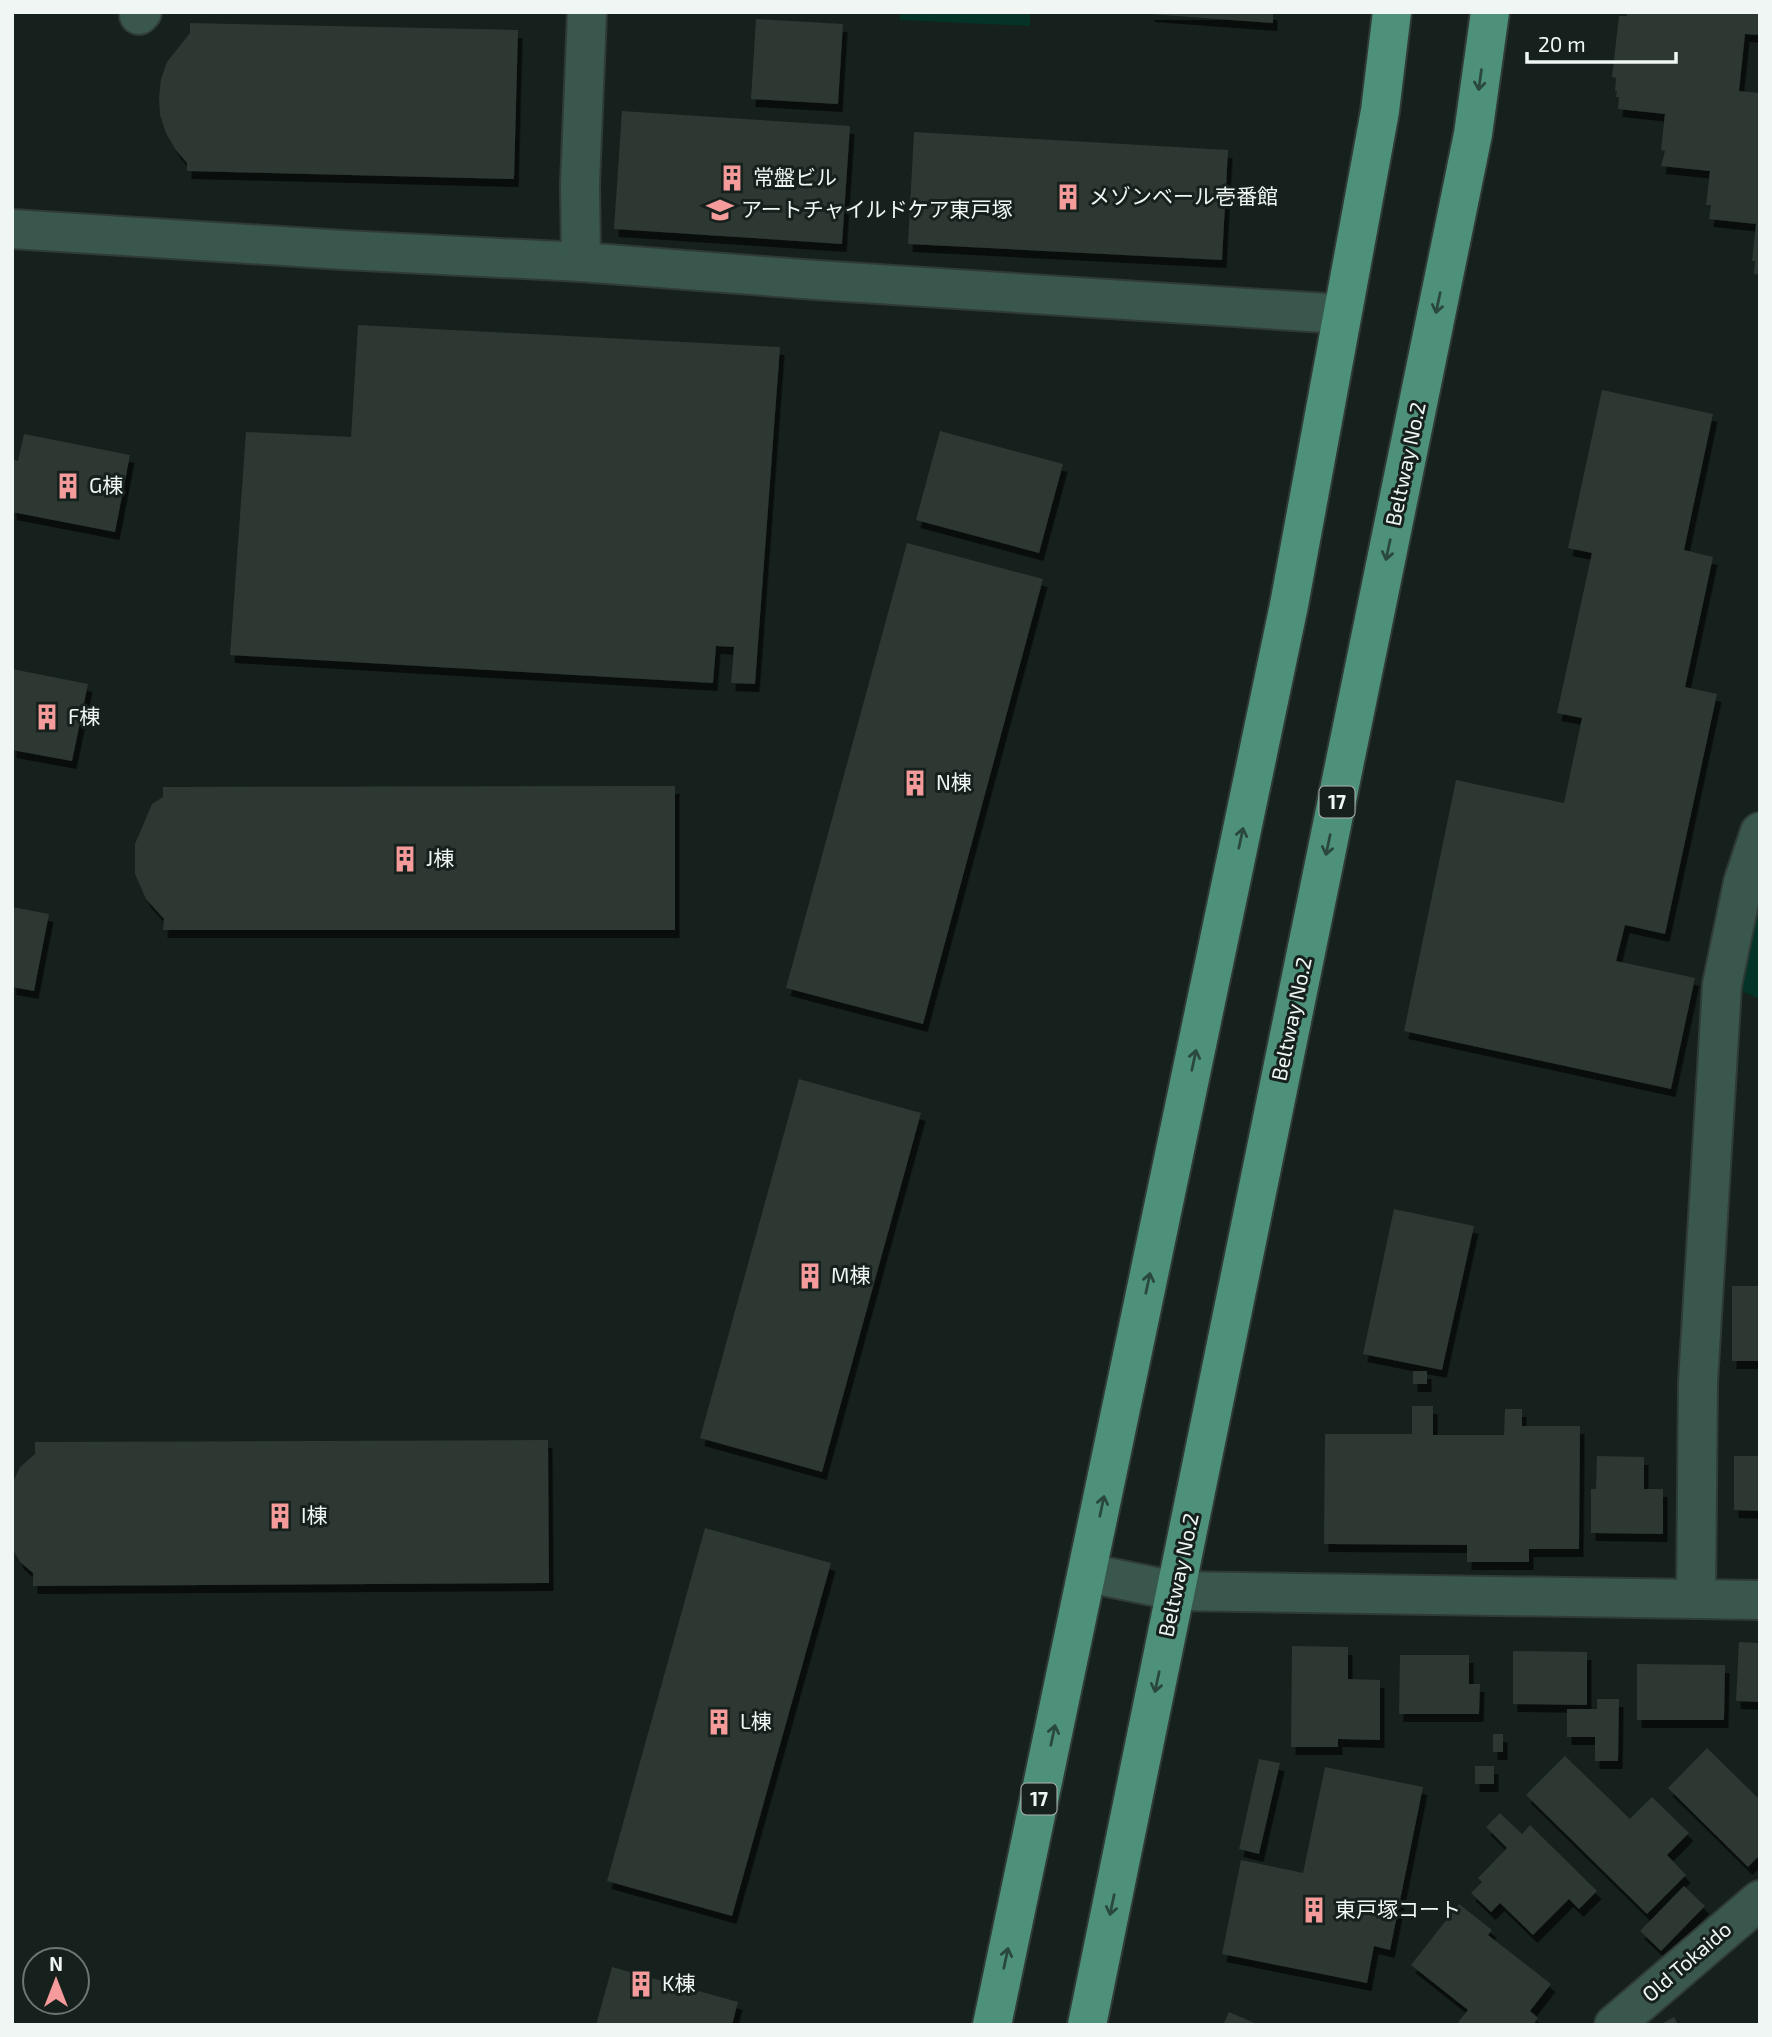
<svg xmlns="http://www.w3.org/2000/svg" width="1772" height="2037" font-family="'Exo 2','Noto Sans JP',sans-serif">
  <defs>
    <filter id="shadow"><feDropShadow dx="4.5" dy="8" stdDeviation="0" flood-color="#0009"/></filter>
  </defs>
  <rect width="100%" height="100%" fill="#16201c"/>
  <g fill="#033427">
    <polygon points="900,12 1030,12 1030,26 900,20"/>
    <polygon points="1760,868 1760,999 1734,988"/>
  </g>
  <g fill="#2d3733" filter="url(#shadow)">
    <polygon points="1150,12 1273,12 1273,23 1150,14"/>
    <polygon points="1627,12 1760,12 1760,35 1745,34 1739,91 1760,93 1760,275 1754,274 1755,261 1752,261 1756,224 1709,219 1711,205 1706,205 1710,171 1661,166 1665,151 1661,150 1665,114 1618,109 1619,97 1616,97 1617,91 1615,91 1616,78 1612,77 1619,16 1627,16"/>
    <polygon points="756,19 843,24 838,104 751,99"/>
    <polygon points="190,23 518,30 514,179 187,171 187,163 175,149 166,133 160,115 159,97 161,79 167,62 190,33"/>
    <polygon points="622,111 850,126 842,244 614,229"/>
    <polygon points="914,132 1228,150 1222,260 908,244"/>
    <polygon points="358,325 780,347 755,684 731,683 734,647 716,646 713,683 230,655 246,432 351,437"/>
    <polygon points="1602,390 1713,414 1684,550 1713,557 1685,687 1717,694 1665,934 1625,925 1616,961 1695,978 1671,1089 1404,1031 1456,780 1564,803 1582,718 1557,713 1592,553 1568,548"/>
    <polygon points="940,431 1063,464 1039,553 916,520"/>
    <polygon points="24,434 130,455 115,532 12,512 12,459 18,461"/>
    <polygon points="907,543 1043,579 923,1024 786,988"/>
    <polygon points="12,669 88,684 72,761 12,750"/>
    <polygon points="675,786 675,930 163,930 164,919 146,899 135,874 135,844 152,804 163,797 163,787"/>
    <polygon points="12,907 49,914 34,991 12,987"/>
    <polygon points="799,1079 921,1113 822,1472 700,1438"/>
    <polygon points="1394,1209 1474,1226 1442,1370 1363,1354"/>
    <rect x="1732" y="1286" width="28" height="75"/>
    <rect x="1413" y="1371" width="14" height="13"/>
    <polygon points="1412,1406 1433,1406 1433,1435 1504,1435 1505,1409 1522,1409 1522,1426 1580,1426 1579,1549 1529,1549 1529,1562 1467,1562 1467,1545 1324,1544 1325,1434 1412,1434"/>
    <polygon points="548,1440 549,1583 33,1586 33,1573 20,1562 12,1548 12,1484 20,1467 35,1454 35,1442"/>
    <polygon points="1597,1456 1644,1457 1644,1489 1663,1489 1663,1534 1591,1533 1591,1489 1596,1489"/>
    <polygon points="1734,1456 1760,1456 1760,1511 1734,1510"/>
    <polygon points="705,1528 831,1563 732,1916 607,1881"/>
    <polygon points="1739,1642 1760,1643 1760,1702 1736,1701"/>
    <polygon points="1292,1646 1348,1647 1348,1679 1380,1680 1380,1740 1338,1739 1338,1747 1291,1747"/>
    <polygon points="1513,1651 1587,1652 1587,1705 1513,1704"/>
    <polygon points="1400,1655 1469,1655 1469,1684 1480,1684 1479,1714 1399,1714"/>
    <polygon points="1637,1664 1725,1665 1724,1720 1637,1720"/>
    <polygon points="1597,1699 1619,1699 1618,1761 1595,1761 1595,1737 1567,1737 1567,1709 1597,1709"/>
    <rect x="1493" y="1734" width="10" height="18"/>
    <polygon points="1707,1748 1760,1800 1760,1855 1748,1867 1668,1788"/>
    <polygon points="1565,1756 1630,1819 1652,1797 1689,1833 1667,1855 1686,1875 1647,1914 1526,1795"/>
    <polygon points="1259,1759 1280,1763 1259,1854 1239,1849"/>
    <rect x="1475" y="1766" width="19" height="18"/>
    <polygon points="1325,1767 1423,1787 1390,1950 1374,1946 1367,1983 1222,1954 1241,1860 1303,1873"/>
    <polygon points="1500,1813 1522,1834 1530,1825 1597,1891 1579,1909 1569,1899 1533,1935 1500,1903 1491,1912 1471,1893 1482,1882 1478,1878 1507,1848 1486,1827"/>
    <polygon points="1684,1886 1705,1906 1661,1951 1640,1931"/>
    <polygon points="1459,1904 1492,1930 1488,1935 1551,1984 1530,2011 1538,2018 1533,2025 1456,2025 1468,2010 1411,1965"/>
    <polygon points="612,1967 738,2002 732,2025 596,2025"/>
    <polygon points="1229,2012 1259,2025 1223,2025"/>
    <polygon points="1674,2017 1678,2025 1659,2025"/>
  </g>
  <g fill="none" stroke-linecap="round" stroke-linejoin="round">
    <g stroke="#303a36" stroke-width="42">
      <g id="minor">
        <polyline points="139,15 142,12"/>
        <polyline points="12,229 344,250 581,262 816,280 1342,314"/>
        <polyline points="581,262 580,184 587,12"/>
        <polyline points="1088,1573 1176,1591 1760,1600"/>
        <polyline points="1696,1599 1698,1382 1722,985 1743,883 1760,832"/>
        <polyline points="1614,2025 1760,1900"/>
      </g>
    </g>
    <g stroke="#303a36" stroke-width="42">
      <g id="major">
        <polyline points="992,2025 1289,605 1380,111 1392,12"/>
        <polyline points="1087,2025 1473,134 1490,12"/>
      </g>
    </g>
    <use href="#minor" stroke="#39574c" stroke-width="38"/>
    <use href="#major" stroke="#4e917b" stroke-width="38"/>
  </g>
  <defs><path id="oneway-shaft" d="M-6 0H5M1.5-3L5.5 0L1.5 3" fill="none" stroke-width="1.6" stroke-linecap="round" stroke-linejoin="round" transform="scale(1.75)"/></defs>
  <g stroke="#2a483d">
    <use href="#oneway-shaft" transform="translate(1480 80) rotate(98)"/>
    <use href="#oneway-shaft" transform="translate(1438 303) rotate(102)"/>
    <use href="#oneway-shaft" transform="translate(1388 550) rotate(102)"/>
    <use href="#oneway-shaft" transform="translate(1241 838) rotate(-78)"/>
    <use href="#oneway-shaft" transform="translate(1328 845) rotate(102)"/>
    <use href="#oneway-shaft" transform="translate(1194 1060) rotate(-78)"/>
    <use href="#oneway-shaft" transform="translate(1148 1283) rotate(-78)"/>
    <use href="#oneway-shaft" transform="translate(1102 1506) rotate(-78)"/>
    <use href="#oneway-shaft" transform="translate(1157 1682) rotate(102)"/>
    <use href="#oneway-shaft" transform="translate(1053 1735) rotate(-78)"/>
    <use href="#oneway-shaft" transform="translate(1112 1905) rotate(102)"/>
    <use href="#oneway-shaft" transform="translate(1006 1958) rotate(-78)"/>
  </g>
  <defs>
    <g id="building-bare" transform="scale(2.1)"><path d="M-4-6H4V6H1V3H-1V6H-4ZM-2.5-4.3h1.7v1.8h-1.7ZM.8-4.3h1.7v1.8H.8ZM-2.5-1h1.7V.8h-1.7ZM.8-1h1.7V.8H.8Z" fill="#f59b9b" stroke="#16201c" stroke-width="2.5" paint-order="stroke"/></g>
    <g id="school-bare" transform="scale(2.1)"><path d="M0-5L7-2L0 1L-7-2ZM-4 1L0 2.5L4 1V4Q0 6-4 4Z" fill="#f59b9b" stroke="#16201c" stroke-width="2.5" paint-order="stroke"/></g>
  </defs>
  <g fill-rule="evenodd">
    <use href="#building-bare" x="732" y="178"/>
    <use href="#building-bare" x="1068" y="197"/>
    <use href="#school-bare" x="720" y="210"/>
    <use href="#building-bare" x="68" y="486"/>
    <use href="#building-bare" x="47" y="717"/>
    <use href="#building-bare" x="915" y="783"/>
    <use href="#building-bare" x="405" y="859"/>
    <use href="#building-bare" x="810" y="1276"/>
    <use href="#building-bare" x="280" y="1516"/>
    <use href="#building-bare" x="719" y="1722"/>
    <use href="#building-bare" x="1314" y="1910"/>
    <use href="#building-bare" x="641" y="1984"/>
  </g>
  <g text-anchor="middle" stroke-width="6" stroke-linejoin="round" paint-order="stroke">
    <g fill="#16201c" stroke="#aeb6b2" stroke-width="2">
      <rect x="1319.5" y="786.5" width="35" height="31" rx="5"/>
      <rect x="1021.5" y="1783.5" width="35" height="31" rx="5"/>
    </g>
    <g font-size="19" font-weight="bold" fill="#eff6f3">
      <text x="1337" y="809">17</text>
      <text x="1039" y="1806">17</text>
    </g>
    <g font-size="21" fill="#eff6f3" stroke="#16201c" text-anchor="start">
      <text x="753" y="185">常盤ビル</text>
      <text x="1089" y="204">メゾンベール壱番館</text>
      <text x="741" y="217">アートチャイルドケア東戸塚</text>
      <text x="89" y="493">G棟</text>
      <text x="68" y="724">F棟</text>
      <text x="936" y="790">N棟</text>
      <text x="426" y="866">J棟</text>
      <text x="831" y="1283">M棟</text>
      <text x="301" y="1523">I棟</text>
      <text x="740" y="1729">L棟</text>
      <text x="1335" y="1917">東戸塚コート</text>
      <text x="662" y="1991">K棟</text>
    </g>
    <g font-size="21" fill="#eff6f3" stroke="#16201c">
      <text transform="translate(1406 464) rotate(-78)" y="7">Beltway No.2</text>
      <text transform="translate(1292 1019) rotate(-78)" y="7">Beltway No.2</text>
      <text transform="translate(1179 1575) rotate(-78)" y="7">Beltway No.2</text>
      <text transform="translate(1687 1962) rotate(-41)" y="7">Old Tokaido</text>
    </g>
  </g>
  <rect width="1772" height="2037" fill="none" stroke="#eff6f3" stroke-width="28"/>
  <g transform="translate(56 1981)"><circle r="33" fill="#16201c" stroke="#6d7672" stroke-width="2"/>
  <path d="M0-5L12 26L0 18L-12 26Z" fill="#f59b9b"/>
  <text y="-10" font-size="19" font-weight="bold" text-anchor="middle" fill="#eff6f3">N</text>
  </g>
  <path d="M1527 52v10h149v-10" fill="none" stroke="#eff6f3" stroke-width="3.5"/>
  <text x="1538" y="52" font-size="21" fill="#eff6f3" stroke="#16201c" stroke-width="5" paint-order="stroke">20 m</text>
</svg>
